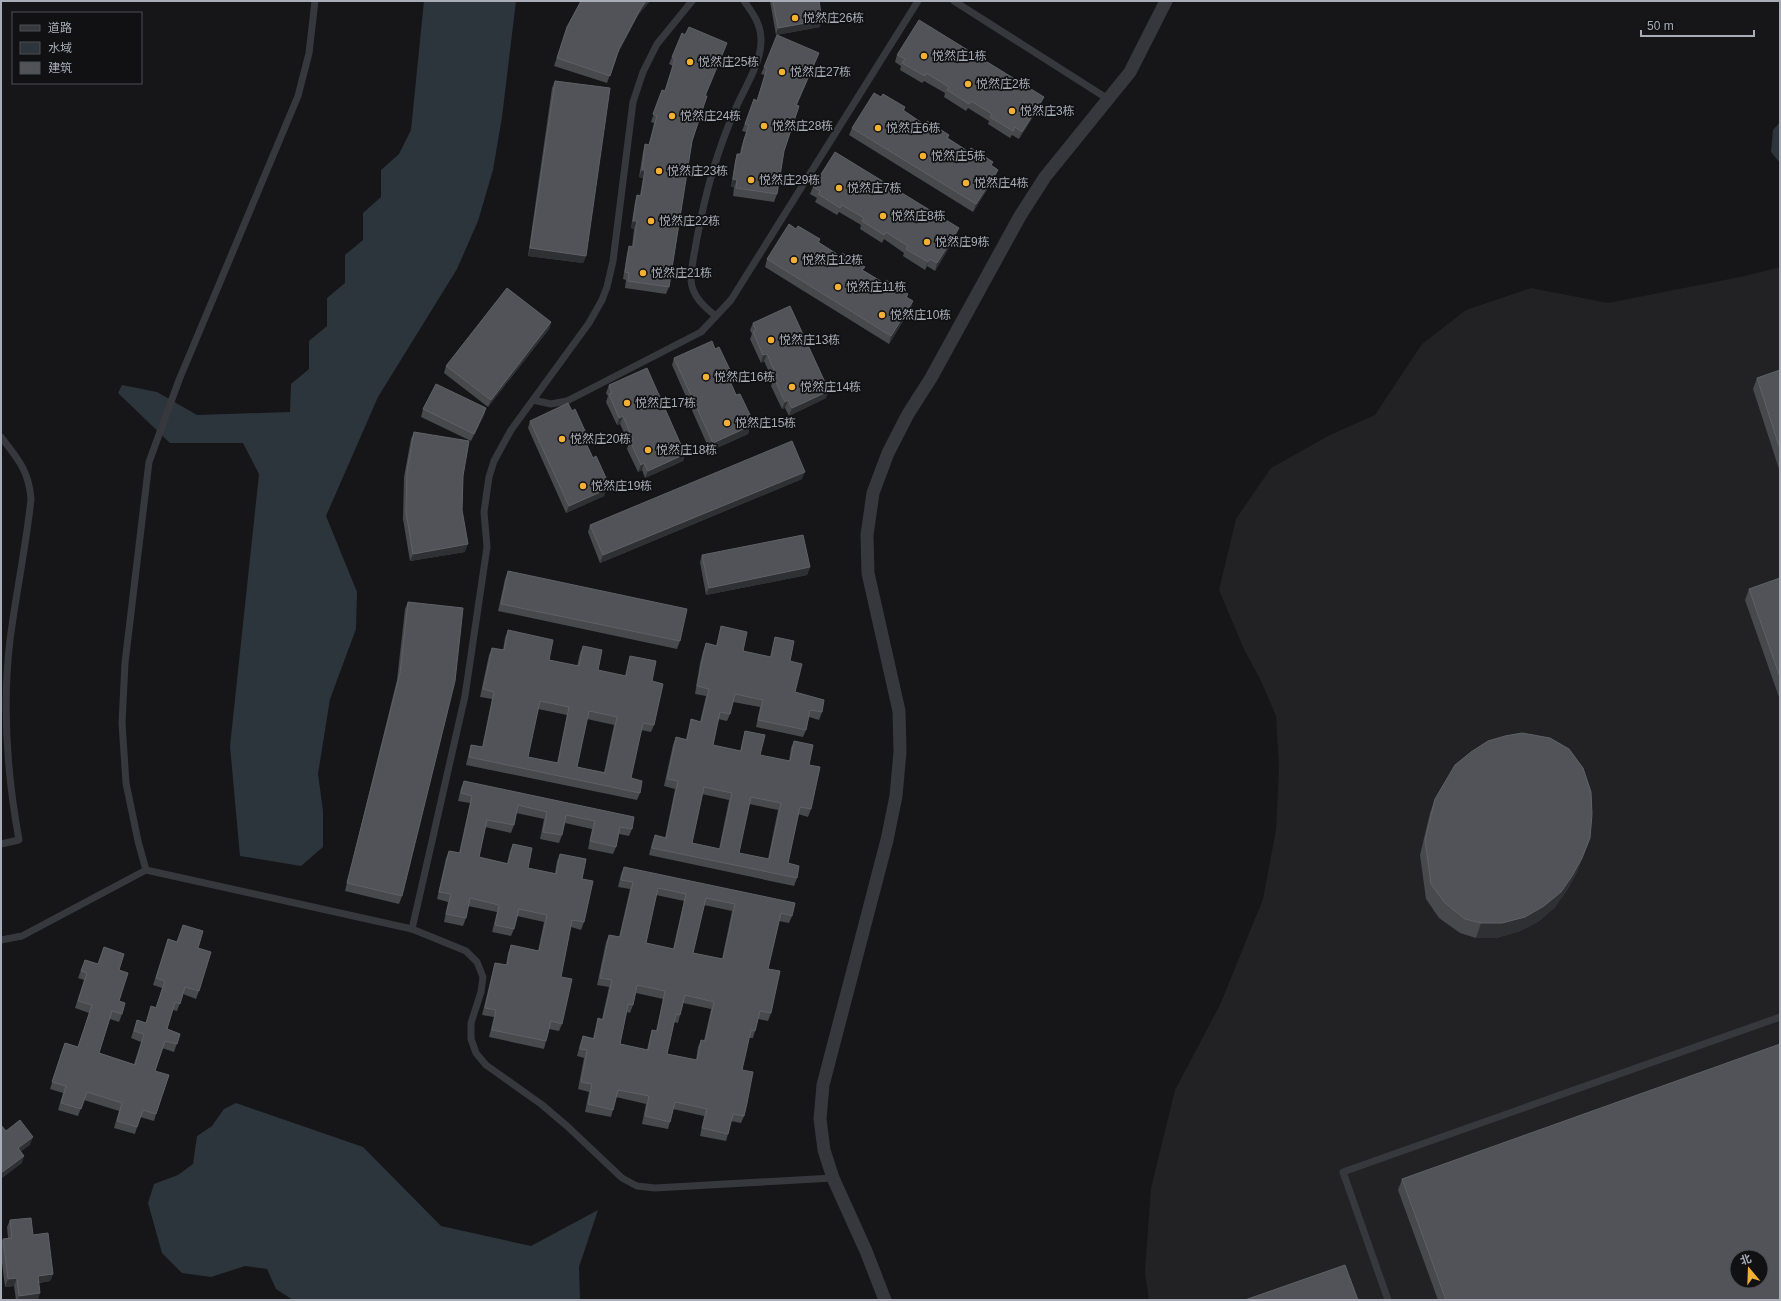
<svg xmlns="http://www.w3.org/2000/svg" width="1781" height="1301" font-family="Helvetica,'Noto Sans SC',sans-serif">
  <rect width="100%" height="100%" fill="#161618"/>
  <path fill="#222225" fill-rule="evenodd" d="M1780,267V1300H1149L1145,1272L1151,1188L1175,1090L1220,1005L1263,899L1276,830L1279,768L1276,716L1262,683L1244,649L1219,590L1236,519L1271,468L1330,435L1375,415L1422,344L1466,310L1531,288L1608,303L1745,276ZM1737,1257H1761V1281H1737Z"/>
  <g fill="#2c353c">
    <polygon points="424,1 516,1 502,117 493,170 478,221 457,269 378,397 326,516 357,592 356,629 330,699 318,774 323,811 323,847 301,866 240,856 230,746 259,474 243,443 170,443 118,393 122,385 157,392 197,415 290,412 291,384 309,369 309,341 327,326 327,298 345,283 345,255 363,240 363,213 381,197 381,170 399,154 411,130"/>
    <polygon points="1780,122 1780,163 1771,152 1773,130"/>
    <polygon points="236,1103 363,1147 441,1226 531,1246 598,1210 579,1267 580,1300 293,1300 276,1289 267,1269 245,1266 211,1277 182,1273 162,1253 148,1203 154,1184 178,1175 193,1164 197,1136 212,1126 224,1109"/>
  </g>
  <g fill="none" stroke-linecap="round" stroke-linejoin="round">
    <g stroke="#37383d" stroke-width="7">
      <polyline points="954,1 1108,99"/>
      <path d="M716,316C704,307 692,296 691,280C691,266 695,251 697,238C705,194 717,151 735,110C744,88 762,63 761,39C761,24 752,12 744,1"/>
      <polyline points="533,400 551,404 567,401 701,332 731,300 918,1"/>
      <path d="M1,437C18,459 29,471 31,499C26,547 16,593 10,640C2,707 7,774 19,840L1,844"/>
      <polyline points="146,870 138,841 126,783 122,723 125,663 149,462 179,380 298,96 309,53 315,1"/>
      <polyline points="412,929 465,696 487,547 484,512 489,477 494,461 511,430 589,323 602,300 607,287 613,261 633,102 643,72 657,44 692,1"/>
      <polyline points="1,940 22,936 146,870 412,929 466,951 477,962 483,977 481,992 471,1023 471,1039 476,1053 486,1065 541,1104 567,1126 622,1178 637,1186 655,1188 833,1178"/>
      <polyline points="1388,1300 1343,1172 1780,1017"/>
    </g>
    <polyline stroke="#37383d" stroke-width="13" points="885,1300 866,1251 833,1178 824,1150 820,1119 823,1085 887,840 896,796 900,752 899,711 868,573 867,535 873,493 888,453 908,414 931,378 1020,216 1045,177 1130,72 1166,1"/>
  </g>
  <g fill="#47494d" fill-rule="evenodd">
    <polygon points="581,1 650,1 638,15 617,55 607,83 554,66 567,27"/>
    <polygon points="770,1 773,1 820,27 776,35"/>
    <polygon points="724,50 705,96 692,141 669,287 666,294 625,288 626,280 623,279 627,254 629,246 632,247 634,229 631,228 635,202 637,195 640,195 643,178 639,177 643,152 645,144 649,145 654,123 651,122 662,90 665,91 673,66 669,64 672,57"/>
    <polygon points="897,55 1041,104 1019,139 1012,135 1010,138 988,124 989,121 968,108 966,111 944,97 945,93 924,81 922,83 900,70 901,66 895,62"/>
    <polygon points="816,60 797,105 784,151 777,194 774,202 733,196 734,187 731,187 735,161 737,154 740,154 741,148 746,132 742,131 754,99 757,100 765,75 761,74 764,67"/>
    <polygon points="555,81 586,256 583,263 528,256 552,88"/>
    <polygon points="905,107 904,111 925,125 949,135 948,138 998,170 995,177 973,212 849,135 852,128"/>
    <polygon points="813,187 956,236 935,271 927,266 925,270 903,256 904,253 884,239 882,243 860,229 861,225 839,212 837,215 815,202 817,198 810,194"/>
    <polygon points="796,229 820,239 819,243 884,283 908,294 907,297 911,308 889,344 765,267 767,259"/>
    <polygon points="551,322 549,329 488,407 444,373 446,366"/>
    <polygon points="753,323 826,398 789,416 785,408 782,409 771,386 773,381 764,361 761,363 750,339 752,334 750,330"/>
    <polygon points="715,349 730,370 728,376 750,426 748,434 710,451 672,365 674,358"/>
    <polygon points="1780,370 1780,472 1753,389 1757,378"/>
    <polygon points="609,385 685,454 683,461 645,478 642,470 638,472 627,449 629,443 620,424 617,425 606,402 608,396 606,393"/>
    <polygon points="486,408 484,415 471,441 421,417 423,409"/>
    <polygon points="572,411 586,433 584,438 593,458 607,480 605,485 604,496 566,513 528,428 530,421"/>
    <polygon points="414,432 463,476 462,510 465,552 410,561 403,519 404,477 411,439"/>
    <polygon points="802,479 600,563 588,532 590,525"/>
    <polygon points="702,555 810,567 807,575 706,595 700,562"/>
    <polygon points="508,571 680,641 677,649 498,611 505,579"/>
    <polygon points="1780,578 1780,700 1745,600 1749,589"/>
    <polygon points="408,602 402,896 399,904 345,891 397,680 405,609"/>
    <path d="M721,626L743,651L770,657L773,644L775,637L790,661L795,692L822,712L819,720L809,717L806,730L803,737L756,727L760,707L733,702L730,714L727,721L718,719L713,745L740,751L743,738L745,731L760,755L789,761L791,748L794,741L809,765L811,809L808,817L798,814L788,863L797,878L794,886L649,855L652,843L655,835L665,838L675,789L664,786L673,745L676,737L686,739L691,719L700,722L706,696L695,694L700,663L703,651L706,643L716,646L719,633ZM702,794L729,800L719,849L692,843ZM749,804L778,810L768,859L739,853Z"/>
    <path d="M508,630L549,660L577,666L580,653L583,646L598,670L625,676L628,663L630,656L652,681L654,725L651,732L641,730L631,778L640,793L637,800L466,765L469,752L471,745L482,747L492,699L480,697L489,655L492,648L503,650L505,638ZM538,709L567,715L557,763L528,757ZM587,719L614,725L604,772L577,767Z"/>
    <polygon points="464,781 632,829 629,836 619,834 616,847 613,854 588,849 592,829 565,823 562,835 559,843 540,839 544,819 516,813 514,825 511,833 485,827 479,857 507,863 510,851 513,844 528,868 555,873 557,861 560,854 582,879 584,922 581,930 571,927 561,977 562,1024 559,1031 549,1029 544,1049 489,1037 494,1017 482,1015 493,970 495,963 506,965 508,953 511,945 538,951 544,922 517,916 514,929 511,936 492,932 497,912 468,906 466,918 463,926 444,922 448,902 437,899 446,858 449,851 459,853 470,803 458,801 461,788"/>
    <polygon points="1435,799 1590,838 1577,872 1567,890 1555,907 1539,921 1520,931 1496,938 1476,938 1460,933 1439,918 1426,899 1420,855 1430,813"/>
    <path d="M624,867L792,916L789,923L779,921L768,969L771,1013L768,1021L758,1019L755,1031L753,1038H749L742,1070L744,1116L741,1123L731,1121L728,1134L726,1141L700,1136L704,1116L673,1109L670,1122L668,1129L642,1124L646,1104L616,1097L613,1110L611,1117L585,1112L589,1092L578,1089L584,1058L577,1056L580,1044L583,1036L593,1038L598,1018L602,1019L609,987L597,985L606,942L609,935L619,937L630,889L618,887L621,874ZM656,895L684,901L673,949L646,943ZM704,905L732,911L722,959L693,953ZM636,993L663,999L656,1031L652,1030L650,1037L647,1050L620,1044L627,1012L630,1013L633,1005ZM683,1003L711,1009L704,1041L701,1040L698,1047L696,1060L667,1054L674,1022L678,1023Z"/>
    <polygon points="168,939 198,948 199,991 196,999 183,994 177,1011 173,1010 167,1029 180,1034 174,1052 162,1048 155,1071 156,1114 154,1121 140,1117 135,1134 114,1128 119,1111 84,1100 78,1116 58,1110 63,1093 50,1089 62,1050 65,1043 78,1047 89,1013 75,1008 84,980 78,978 85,960 98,964 104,947 119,970 119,1001 122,1014 119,1022 110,1019 99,1053 134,1064 141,1042 131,1038 137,1020 146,1023 151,1006 156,1007 162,988 153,985"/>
    <polygon points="1402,1179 1780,1300 1438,1300 1398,1190"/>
    <polygon points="10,1220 33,1235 53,1274 50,1281 39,1283 38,1300 16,1300 14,1286 5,1287 1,1255 1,1243 3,1239 8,1238 7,1227"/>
  </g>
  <g fill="#2f3033">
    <polygon points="646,1 650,1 638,15 616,57 619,49 641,8"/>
    <polygon points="822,20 820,27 776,35 778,28"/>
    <polygon points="819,53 816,60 794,112 796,105"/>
    <polygon points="1044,97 1041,104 1019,139 1022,132"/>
    <polygon points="642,170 645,170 643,178 639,177"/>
    <polygon points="998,170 995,177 973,212 976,204"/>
    <polygon points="733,179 737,180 734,187 731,187"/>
    <polygon points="633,221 637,221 634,229 631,228"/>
    <polygon points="959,228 956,236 935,271 937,263"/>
    <polygon points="530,248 586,256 583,263 528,256"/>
    <polygon points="930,259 927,266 925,270 928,262"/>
    <polygon points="913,301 911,308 889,344 891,336"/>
    <polygon points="551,322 549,329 488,407 491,400"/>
    <polygon points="767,354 764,361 761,363 763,355"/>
    <polygon points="730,370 727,378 726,372"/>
    <polygon points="829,391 826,398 789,416 792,408"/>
    <polygon points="788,400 785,408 782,409 785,402"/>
    <polygon points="486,408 484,415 471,441 474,434"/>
    <polygon points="623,416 620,424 617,425 619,418"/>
    <polygon points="751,417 748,425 747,419"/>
    <polygon points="750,426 748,434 710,451 713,443"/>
    <polygon points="586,433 583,441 582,435"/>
    <polygon points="685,454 683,461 645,478 648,471"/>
    <polygon points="644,463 642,470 638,472 641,465"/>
    <polygon points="805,472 802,479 600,563 603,555"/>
    <polygon points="607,480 604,487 603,481"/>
    <polygon points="607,489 604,496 566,513 569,506"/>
    <polygon points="468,544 465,552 410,561 413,554"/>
    <polygon points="810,567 807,575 706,595 709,588"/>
    <polygon points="1590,838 1577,872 1567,890 1555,907 1539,921 1520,931 1496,938 1476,938 1481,923"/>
    <polygon points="33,1137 30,1145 16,1155 18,1148"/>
    <polygon points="24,1156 22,1163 1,1179 1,1173"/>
    <polygon points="53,1274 50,1281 36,1283 38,1276"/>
    <polygon points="17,1278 14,1286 5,1287 8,1279"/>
    <polygon points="40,1293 38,1300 17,1300 19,1296"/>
  </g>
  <g fill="#525359" stroke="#5f6168" fill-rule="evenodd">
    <polygon points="581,1 646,1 641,8 619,49 610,76 557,58 567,27"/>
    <polygon points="773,1 819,1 822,20 778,28"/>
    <polygon points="919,20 1044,97 1022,132 1015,127 1013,131 990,117 992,114 971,101 969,104 947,90 949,87 926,73 925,76 902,63 905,59 897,55"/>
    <polygon points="689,27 727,43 705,96 707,96 692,141 669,287 628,281 629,273 625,272 629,246 633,247 637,221 633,221 637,195 641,196 645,170 642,170 645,144 649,145 657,116 653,114 662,90 665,91 675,59 672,57 682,33 685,35"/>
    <polygon points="777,35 819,53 796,105 799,106 784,151 777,194 736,188 737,180 733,179 737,154 741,154 744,140 749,125 745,124 754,99 757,101 767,68 764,67"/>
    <polygon points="555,81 610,88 586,256 530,248"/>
    <polygon points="874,93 881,97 883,94 905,107 903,110 925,125 927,121 949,135 947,138 969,152 971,148 993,162 991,165 998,170 976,204 852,128"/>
    <polygon points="835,152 959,228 937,263 930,259 928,262 906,249 908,246 886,232 884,235 862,221 864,218 842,205 840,208 818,194 820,191 813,187"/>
    <polygon points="789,224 796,229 798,226 820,239 818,242 840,256 842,253 865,267 862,270 884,283 886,280 908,294 906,297 913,301 891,336 767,259"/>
    <polygon points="507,288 551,322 491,400 446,366"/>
    <polygon points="790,306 829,391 792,408 788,400 785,402 774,378 777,377 767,354 763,355 753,332 756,330 753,323"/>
    <polygon points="712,341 715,349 719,347 730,370 726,372 736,395 740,394 751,417 747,419 750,426 713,443 674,358"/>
    <polygon points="647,368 685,454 648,471 644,463 641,465 630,441 633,440 623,416 619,418 609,394 612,393 609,385"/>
    <polygon points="1780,370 1780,449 1757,378"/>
    <polygon points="436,384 486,408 474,434 423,409"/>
    <polygon points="568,403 572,411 575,409 586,433 582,435 593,458 596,456 607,480 603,481 607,489 569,506 530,421"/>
    <polygon points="414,432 469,441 463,476 462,510 468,544 413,554 406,512 407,470"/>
    <polygon points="792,441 805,472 603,555 590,525"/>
    <polygon points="803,535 810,567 709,588 702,555"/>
    <polygon points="508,571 687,609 680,641 501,604"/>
    <polygon points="1780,578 1780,677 1749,589"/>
    <polygon points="408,602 463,608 455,681 402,896 347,883 400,673"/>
    <path d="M721,626L747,632L743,651L771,657L775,637L794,641L790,661L802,664L795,692L824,700L822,712L810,710L806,730L758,720L763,700L735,694L730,714L720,712L713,745L741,751L745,731L765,735L760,755L790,761L794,741L813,745L809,765L820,767L811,809L800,807L788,863L799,866L797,878L652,848L655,835L666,838L678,781L667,779L676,737L687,740L691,719L701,722L709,689L697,686L703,656L706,643L717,646ZM704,787L732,793L720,849L692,843ZM751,797L781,803L769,859L739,853Z"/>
    <path d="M508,630L553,640L549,660L579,666L583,646L602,650L598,670L626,676L630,656L656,661L652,681L663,684L654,725L643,723L631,778L642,781L640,793L469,757L471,745L483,747L494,692L483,689L492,648L504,650ZM540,701L569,707L558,763L528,757ZM589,711L617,717L605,773L577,767Z"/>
    <polygon points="1522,733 1550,738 1569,749 1583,768 1591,792 1592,814 1590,838 1582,858 1572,876 1561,892 1544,906 1525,917 1502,923 1481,923 1465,919 1445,903 1431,884 1425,840 1435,799 1455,765 1471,752 1488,741 1505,736"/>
    <polygon points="464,781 634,817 632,829 620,827 616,847 590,841 595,821 566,815 562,835 543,832 547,812 518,805 514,825 487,820 479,857 508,864 513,844 532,848 528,868 556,874 560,854 586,859 582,879 593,881 584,922 572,920 561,977 572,979 562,1024 551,1021 546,1041 492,1030 496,1010 485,1008 495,963 507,965 511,945 539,951 547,915 519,909 514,929 495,925 499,905 470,898 466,918 446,914 451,894 439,892 449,851 460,853 472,796 461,793"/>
    <path d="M624,867L795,903L792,916L781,913L768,969L780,971L771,1013L760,1011L755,1031L751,1030L742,1070L753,1072L747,1103L744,1116L733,1114L728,1134L702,1128L707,1109L675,1102L670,1122L645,1116L649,1096L618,1090L613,1110L588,1104L592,1084L581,1082L587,1050L580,1049L583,1036L594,1039L598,1018L603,1020L612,980L600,978L609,935L620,937L633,882L621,880ZM658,888L686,894L674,949L646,943ZM706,898L735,904L723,959L693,953ZM637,985L665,991L657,1031L652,1030L648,1050L620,1044L628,1004L633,1005ZM685,995L714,1002L705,1041L701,1040L697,1060L667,1054L676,1014L680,1015Z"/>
    <polygon points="183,925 203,931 198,948 211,952 199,991 185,987 180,1004 175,1002 167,1029 180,1034 177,1044 165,1041 155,1071 169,1075 156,1114 143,1110 137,1127 117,1121 122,1103 87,1092 81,1109 61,1103 66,1086 52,1082 65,1043 78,1047 92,1005 78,1001 87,973 81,971 85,960 98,964 104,947 124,954 119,970 128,973 119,1001 125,1003 122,1014 112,1011 99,1053 135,1065 144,1034 134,1031 137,1020 146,1023 151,1006 156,1008 165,981 156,978 168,939 177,942"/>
    <path d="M1780,1044V1300H1446L1402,1179ZM1737,1257H1761V1281H1737Z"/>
    <polygon points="20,1120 33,1137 18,1148 24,1156 1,1173 1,1125 6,1131"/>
    <polygon points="31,1218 33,1235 48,1233 53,1274 38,1276 40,1293 19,1296 17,1278 8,1279 3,1239 12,1238 10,1220"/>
    <polygon points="1345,1265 1358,1300 1245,1300"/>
  </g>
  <g fill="#f2b134" stroke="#111113" stroke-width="1.5">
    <circle cx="795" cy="18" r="4"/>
    <circle cx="924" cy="56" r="4"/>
    <circle cx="690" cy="62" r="4"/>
    <circle cx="782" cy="72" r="4"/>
    <circle cx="968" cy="84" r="4"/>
    <circle cx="1012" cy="111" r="4"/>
    <circle cx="672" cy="116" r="4"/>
    <circle cx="764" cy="126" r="4"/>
    <circle cx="878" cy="128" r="4"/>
    <circle cx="923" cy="156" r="4"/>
    <circle cx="659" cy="171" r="4"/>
    <circle cx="751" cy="180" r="4"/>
    <circle cx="966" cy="183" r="4"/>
    <circle cx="839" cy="188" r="4"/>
    <circle cx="883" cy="216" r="4"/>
    <circle cx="651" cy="221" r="4"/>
    <circle cx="927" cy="242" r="4"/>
    <circle cx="794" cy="260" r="4"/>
    <circle cx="643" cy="273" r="4"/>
    <circle cx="838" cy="287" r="4"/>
    <circle cx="882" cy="315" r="4"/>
    <circle cx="771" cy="340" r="4"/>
    <circle cx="706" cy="377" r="4"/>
    <circle cx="792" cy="387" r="4"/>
    <circle cx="627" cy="403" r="4"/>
    <circle cx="727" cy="423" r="4"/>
    <circle cx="562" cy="439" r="4"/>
    <circle cx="648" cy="450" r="4"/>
    <circle cx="583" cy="486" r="4"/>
  </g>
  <g text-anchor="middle" stroke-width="3.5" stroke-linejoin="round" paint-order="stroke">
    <g font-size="12" fill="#a8adb8" stroke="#111113" text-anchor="start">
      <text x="803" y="22">悦然庄26栋</text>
      <text x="932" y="60">悦然庄1栋</text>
      <text x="698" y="66">悦然庄25栋</text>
      <text x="790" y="76">悦然庄27栋</text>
      <text x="976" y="88">悦然庄2栋</text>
      <text x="1020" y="115">悦然庄3栋</text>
      <text x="680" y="120">悦然庄24栋</text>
      <text x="772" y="130">悦然庄28栋</text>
      <text x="886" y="132">悦然庄6栋</text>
      <text x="931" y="160">悦然庄5栋</text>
      <text x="667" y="175">悦然庄23栋</text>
      <text x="759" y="184">悦然庄29栋</text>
      <text x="974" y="187">悦然庄4栋</text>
      <text x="847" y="192">悦然庄7栋</text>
      <text x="891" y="220">悦然庄8栋</text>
      <text x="659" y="225">悦然庄22栋</text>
      <text x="935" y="246">悦然庄9栋</text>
      <text x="802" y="264">悦然庄12栋</text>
      <text x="651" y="277">悦然庄21栋</text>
      <text x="846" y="291">悦然庄11栋</text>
      <text x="890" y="319">悦然庄10栋</text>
      <text x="779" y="344">悦然庄13栋</text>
      <text x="714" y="381">悦然庄16栋</text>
      <text x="800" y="391">悦然庄14栋</text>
      <text x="635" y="407">悦然庄17栋</text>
      <text x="735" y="427">悦然庄15栋</text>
      <text x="570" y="443">悦然庄20栋</text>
      <text x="656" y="454">悦然庄18栋</text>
      <text x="591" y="490">悦然庄19栋</text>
    </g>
  </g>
  <rect width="1781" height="1301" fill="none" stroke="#a8adb8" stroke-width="4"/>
  <rect x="12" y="12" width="130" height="72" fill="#111113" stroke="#4d4f55"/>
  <rect x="20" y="25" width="20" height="6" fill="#37383d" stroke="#4d4f55"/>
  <text x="48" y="32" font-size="12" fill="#a8adb8">道路</text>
  <rect x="20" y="42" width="20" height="12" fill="#2c353c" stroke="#4d4f55"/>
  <text x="48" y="52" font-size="12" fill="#a8adb8">水域</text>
  <rect x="20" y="62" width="20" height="12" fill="#525359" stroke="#4d4f55"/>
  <text x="48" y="72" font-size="12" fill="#a8adb8">建筑</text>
  <g transform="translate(1749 1269) rotate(341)"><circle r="19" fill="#111113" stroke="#4d4f55"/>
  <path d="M0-3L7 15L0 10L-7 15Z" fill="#f2b134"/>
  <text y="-6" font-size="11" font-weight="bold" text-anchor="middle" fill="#a8adb8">北</text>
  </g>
  <path d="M1641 30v6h113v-6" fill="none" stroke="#a8adb8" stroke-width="2"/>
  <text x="1647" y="30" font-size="12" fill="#a8adb8" stroke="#111113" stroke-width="3" paint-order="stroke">50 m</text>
</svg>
